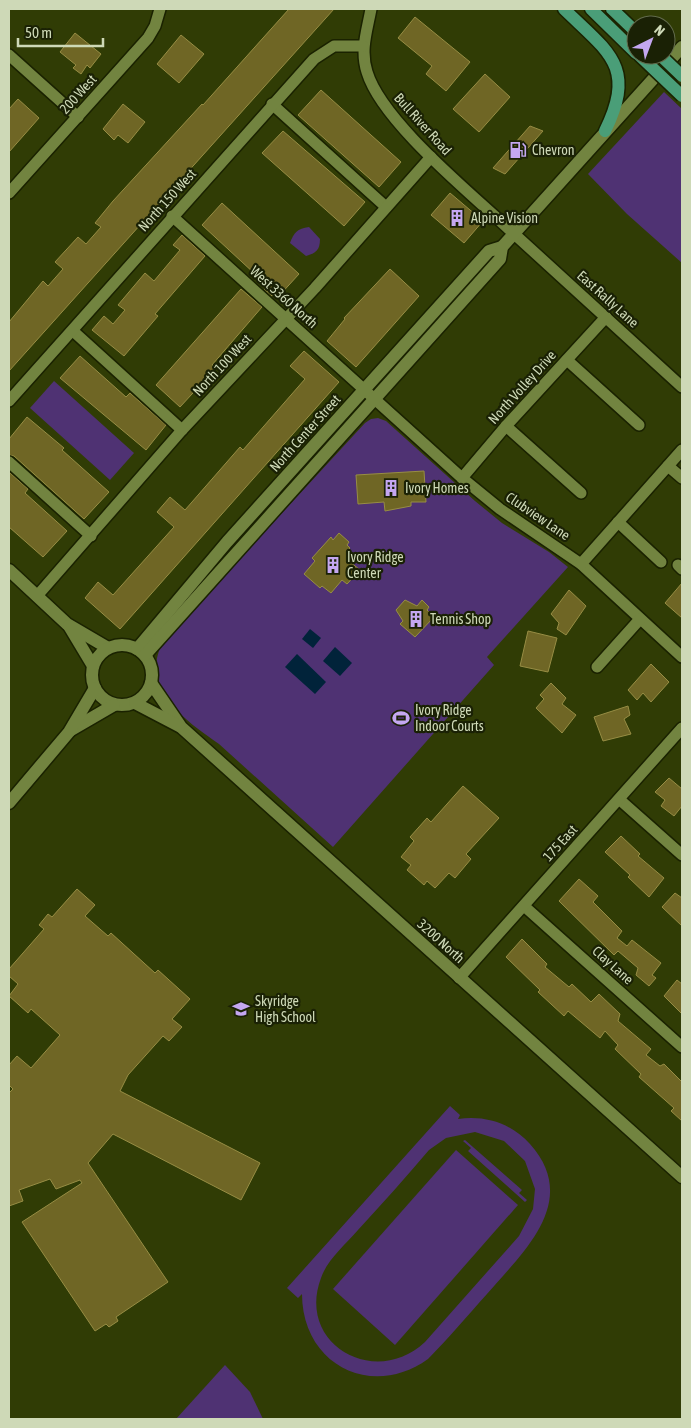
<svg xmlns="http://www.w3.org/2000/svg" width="691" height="1428" font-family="'Asap Condensed',sans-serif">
  <rect width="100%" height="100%" fill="#303c05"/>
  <g fill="#4f3273" fill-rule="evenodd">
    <polygon points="664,92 682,109 682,263 627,214 588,174"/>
    <path d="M309,227L320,239C320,250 316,253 306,256L290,243C294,232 297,229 309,227Z"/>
    <polygon points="54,381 134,453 110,480 30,408"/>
    <path d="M378,418L386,421L475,501L502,523L549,552L568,567L487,657L494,665L333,847L219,744C187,722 138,688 163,642L365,423L371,419Z"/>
    <path d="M450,1106L460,1115L458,1119C485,1115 511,1123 530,1144C581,1201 523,1252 487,1294C467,1316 448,1339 428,1359C371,1400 302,1364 302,1294L298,1298L287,1288ZM475,1132L504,1141L525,1161L535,1189L533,1209L519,1236L425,1342C375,1389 296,1344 321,1278C327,1260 345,1245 358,1230C382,1204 406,1177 429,1150L446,1138Z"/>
    <polygon points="465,1140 522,1190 519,1193 527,1200 525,1202 468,1151 471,1148 463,1141"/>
    <polygon points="456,1150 518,1205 395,1345 333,1289"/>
    <polygon points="225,1365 250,1392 263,1419 176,1419"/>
  </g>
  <g fill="#01233a">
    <polygon points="310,629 321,638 313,648 302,639"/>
    <polygon points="335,647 352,663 340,676 323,661"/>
    <polygon points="297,654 326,682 315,694 285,667"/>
  </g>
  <g fill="#6f6625" stroke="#978d44">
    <polygon points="289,9 334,9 9,371 9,322 43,281 48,286 63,269 55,262 78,237 86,244 101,227 95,223 113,201 202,104 203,105"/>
    <polygon points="415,17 470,62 446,91 426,74 432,66 398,38"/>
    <polygon points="75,33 101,54 90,68 87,65 81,74 73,68 76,65 60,52"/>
    <polygon points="181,35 204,54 179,83 157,64"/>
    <polygon points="485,74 510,97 479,132 453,109"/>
    <polygon points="321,90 401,162 379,187 298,115"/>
    <polygon points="18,99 39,118 9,152 9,109"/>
    <polygon points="123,104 145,122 128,143 118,135 114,140 103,129"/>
    <polygon points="530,126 543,131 505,174 493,168"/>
    <polygon points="283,131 365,202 344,226 262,153"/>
    <polygon points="450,193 483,221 464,243 431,215"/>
    <polygon points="222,203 299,274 278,297 274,293 272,296 264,289 268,286 202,225"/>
    <polygon points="182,235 205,256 155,314 158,316 124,356 92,330 104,316 113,324 125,310 118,305 145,273 154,281 180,250 173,245"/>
    <polygon points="390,269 419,296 356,367 327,341 345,319 344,318"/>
    <polygon points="241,289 262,307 212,365 216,368 180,407 156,385"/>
    <polygon points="304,351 339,382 120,629 85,598 98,582 113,595 174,527 157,512 170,497 185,510 240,447 243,450 305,379 290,366"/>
    <polygon points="80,356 126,397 130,393 166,425 146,450 60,378"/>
    <polygon points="27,417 64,448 62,450 109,492 84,519 14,456 9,455 9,439"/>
    <polygon points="424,471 426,502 411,502 411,506 385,511 384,502 358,504 356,475"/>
    <polygon points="9,472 28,489 25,493 67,531 43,557 9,527"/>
    <polygon points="339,533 349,542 347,545 350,548 347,551 353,557 349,561 360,570 347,584 342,580 331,593 322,586 320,588 304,574 315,561 312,558 331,537 333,540"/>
    <polygon points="682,583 682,618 665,603"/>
    <polygon points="569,590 586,606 566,635 557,629 559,623 551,614"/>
    <polygon points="405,600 417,606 422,600 429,607 427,610 434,617 415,637 400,624 403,621 396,610"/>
    <polygon points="528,631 557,638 548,672 520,666"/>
    <polygon points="651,664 669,682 651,702 643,693 637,700 628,690"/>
    <polygon points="551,683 566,698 562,704 576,715 562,733 536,708 544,699 540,695"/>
    <polygon points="628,706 630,715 624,719 631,734 603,741 594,717"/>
    <polygon points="669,778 682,789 682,806 674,816 661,806 665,800 655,792"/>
    <polygon points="463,786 499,818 466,854 471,859 455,878 449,873 435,888 427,881 424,885 407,870 411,865 401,857 414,841 410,837 427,818 431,822"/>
    <polygon points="621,836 640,854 638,856 664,878 649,897 628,877 630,875 605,852"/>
    <polygon points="579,879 598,896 593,902 622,931 617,938 627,946 632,940 661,963 652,975 656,978 649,986 636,975 638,968 618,951 614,955 559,901"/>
    <polygon points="77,889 95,905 85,916 108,936 111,933 155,973 158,970 190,999 172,1019 182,1027 169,1041 163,1036 128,1075 120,1091 260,1163 241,1200 113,1134 88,1163 168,1282 116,1317 118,1321 109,1327 106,1324 95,1331 22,1222 82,1183 80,1180 56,1189 50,1179 19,1190 23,1201 9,1206 9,1093 13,1089 9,1085 9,1065 17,1056 31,1068 60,1035 31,1009 28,1013 9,996 18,984 9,976 9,969 44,929 39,925 48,914 52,917"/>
    <polygon points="675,893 682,898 682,926 662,907"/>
    <polygon points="522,939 547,964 545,967 569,987 572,984 591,1002 599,994 620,1014 618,1021 651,1049 646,1055 660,1066 664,1064 682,1082 682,1121 671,1111 674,1108 639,1077 641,1074 615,1049 618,1045 605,1031 600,1038 568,1011 564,1016 538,992 540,990 506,957"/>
    <polygon points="677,980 682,984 682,1014 664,996"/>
  </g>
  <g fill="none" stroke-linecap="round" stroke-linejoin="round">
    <g stroke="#1a2200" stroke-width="14">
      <g id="minor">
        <path d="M371,9C367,31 360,50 367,72C382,122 472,194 511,231C568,283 625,335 682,387"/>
        <polyline points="9,55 78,117"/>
        <polyline points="272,104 386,207"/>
        <polyline points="9,193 148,38 155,26 160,9"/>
        <polyline points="172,216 462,478 500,509 581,564 682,657"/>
        <polyline points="73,331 182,430"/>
        <polyline points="567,360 639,425"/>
        <polyline points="9,401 314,59 334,46 363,46"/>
        <polyline points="506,426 581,493"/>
        <polyline points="9,462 91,536"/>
        <polyline points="668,466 682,478"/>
        <polyline points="462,478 506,426 606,317"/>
        <polyline points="618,522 661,562"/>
        <polyline points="581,564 682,450"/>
        <polyline points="678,565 682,569"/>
        <polyline points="37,596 182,430 315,288 431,157"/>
        <polyline points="597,667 640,619"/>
        <polyline points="620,800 682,855"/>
        <polyline points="524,906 682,1047"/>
        <polyline points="459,978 682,728"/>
      </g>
    </g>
    <g stroke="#1a2200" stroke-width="15">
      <g id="tertiary">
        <polyline points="9,570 67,624 108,648"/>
        <polyline points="69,626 93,666"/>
        <circle cx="122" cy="675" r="30"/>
        <polyline points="137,649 227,542 489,251 502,247"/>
        <polyline points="145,655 500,259 502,247 682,47"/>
        <polyline points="151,683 181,727 682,1177"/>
        <polyline points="135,703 179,726"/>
        <polyline points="71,730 114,705"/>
        <polyline points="9,803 69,732 95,688"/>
      </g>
    </g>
    <g stroke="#1a2200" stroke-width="15">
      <g id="primary">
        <path d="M564,9C608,52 637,66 605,131"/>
        <polyline points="591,9 636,53"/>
        <polyline points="612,9 636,32"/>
      </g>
    </g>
    <use href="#minor" stroke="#728440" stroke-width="11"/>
    <use href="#tertiary" stroke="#728440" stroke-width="12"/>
    <use href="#primary" stroke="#4a9e78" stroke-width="12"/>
    <g stroke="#1a2200" stroke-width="15" stroke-linecap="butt">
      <g id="primary-bridge">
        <polyline points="639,55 682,96"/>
        <polyline points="660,55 682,76"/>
      </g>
    </g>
    <use href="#primary-bridge" stroke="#4a9e78" stroke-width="12"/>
  </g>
  <defs>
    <g id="fuel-bare" transform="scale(1.35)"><path d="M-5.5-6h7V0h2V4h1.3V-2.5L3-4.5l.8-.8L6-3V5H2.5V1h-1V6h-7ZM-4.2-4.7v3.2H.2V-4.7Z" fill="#c4a7f1" stroke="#1a2105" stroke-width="2.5" paint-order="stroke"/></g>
    <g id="building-bare" transform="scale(1.35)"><path d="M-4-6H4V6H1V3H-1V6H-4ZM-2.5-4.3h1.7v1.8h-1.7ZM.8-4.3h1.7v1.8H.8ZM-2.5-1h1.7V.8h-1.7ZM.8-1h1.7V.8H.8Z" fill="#c4a7f1" stroke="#1a2105" stroke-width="2.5" paint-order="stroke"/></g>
    <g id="stadium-bare" transform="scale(1.35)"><path d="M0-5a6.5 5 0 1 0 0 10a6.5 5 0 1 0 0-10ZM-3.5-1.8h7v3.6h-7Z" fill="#c4a7f1" stroke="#1a2105" stroke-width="2.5" paint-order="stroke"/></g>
    <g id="school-bare" transform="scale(1.35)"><path d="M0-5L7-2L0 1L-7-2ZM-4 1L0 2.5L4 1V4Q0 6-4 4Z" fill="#c4a7f1" stroke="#1a2105" stroke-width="2.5" paint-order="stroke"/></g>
  </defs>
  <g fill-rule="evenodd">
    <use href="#fuel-bare" x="518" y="150"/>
    <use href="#building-bare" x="457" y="218"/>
    <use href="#building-bare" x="391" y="488"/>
    <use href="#building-bare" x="333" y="565"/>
    <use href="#building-bare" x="416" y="619"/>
    <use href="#stadium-bare" x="401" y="718"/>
    <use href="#school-bare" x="241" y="1009"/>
  </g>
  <g text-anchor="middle" stroke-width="4.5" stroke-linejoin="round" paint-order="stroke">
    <g font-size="14" fill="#ced9b7" stroke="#1a2105">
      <text transform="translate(78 94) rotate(-48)" y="5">200 West</text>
      <text transform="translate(423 124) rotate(48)" y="5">Bull River Road</text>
      <text transform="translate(167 200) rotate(-48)" y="5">North 150 West</text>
      <text transform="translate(284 297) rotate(42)" y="5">West 3360 North</text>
      <text transform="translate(608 299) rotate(42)" y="5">East Rally Lane</text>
      <text transform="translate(222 365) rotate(-47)" y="5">North 100 West</text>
      <text transform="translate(522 387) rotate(-48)" y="5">North Volley Drive</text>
      <text transform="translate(305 433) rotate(-48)" y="5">North Center Street</text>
      <text transform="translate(538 516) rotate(34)" y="5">Clubview Lane</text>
      <text transform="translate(560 843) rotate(-48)" y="5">175 East</text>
      <text transform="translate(441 941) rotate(42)" y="5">3200 North</text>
      <text transform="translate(613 965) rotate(42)" y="5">Clay Lane</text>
    </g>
    <g font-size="14" fill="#ced9b7" stroke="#1a2105" text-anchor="start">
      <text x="532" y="155">Chevron</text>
      <text x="471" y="223">Alpine Vision</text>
      <text x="405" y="493">Ivory Homes</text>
      <text x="347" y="562">Ivory Ridge<tspan x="347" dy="16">Center</tspan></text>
      <text x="430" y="624">Tennis Shop</text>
      <text x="415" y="715">Ivory Ridge<tspan x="415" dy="16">Indoor Courts</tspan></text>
      <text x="255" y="1006">Skyridge<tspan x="255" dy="16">High School</tspan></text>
    </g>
  </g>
  <rect width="691" height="1428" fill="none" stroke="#ced9b7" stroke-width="20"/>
  <g transform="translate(651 40) rotate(42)"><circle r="24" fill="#1a2105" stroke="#626b4c"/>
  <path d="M0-4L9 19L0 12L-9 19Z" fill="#c4a7f1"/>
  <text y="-8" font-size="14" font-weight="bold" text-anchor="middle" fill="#ced9b7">N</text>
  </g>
  <path d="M18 38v8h85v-8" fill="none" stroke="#ced9b7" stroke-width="2.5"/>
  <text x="25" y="38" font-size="15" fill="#ced9b7" stroke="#1a2105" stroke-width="4" paint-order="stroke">50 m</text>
</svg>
